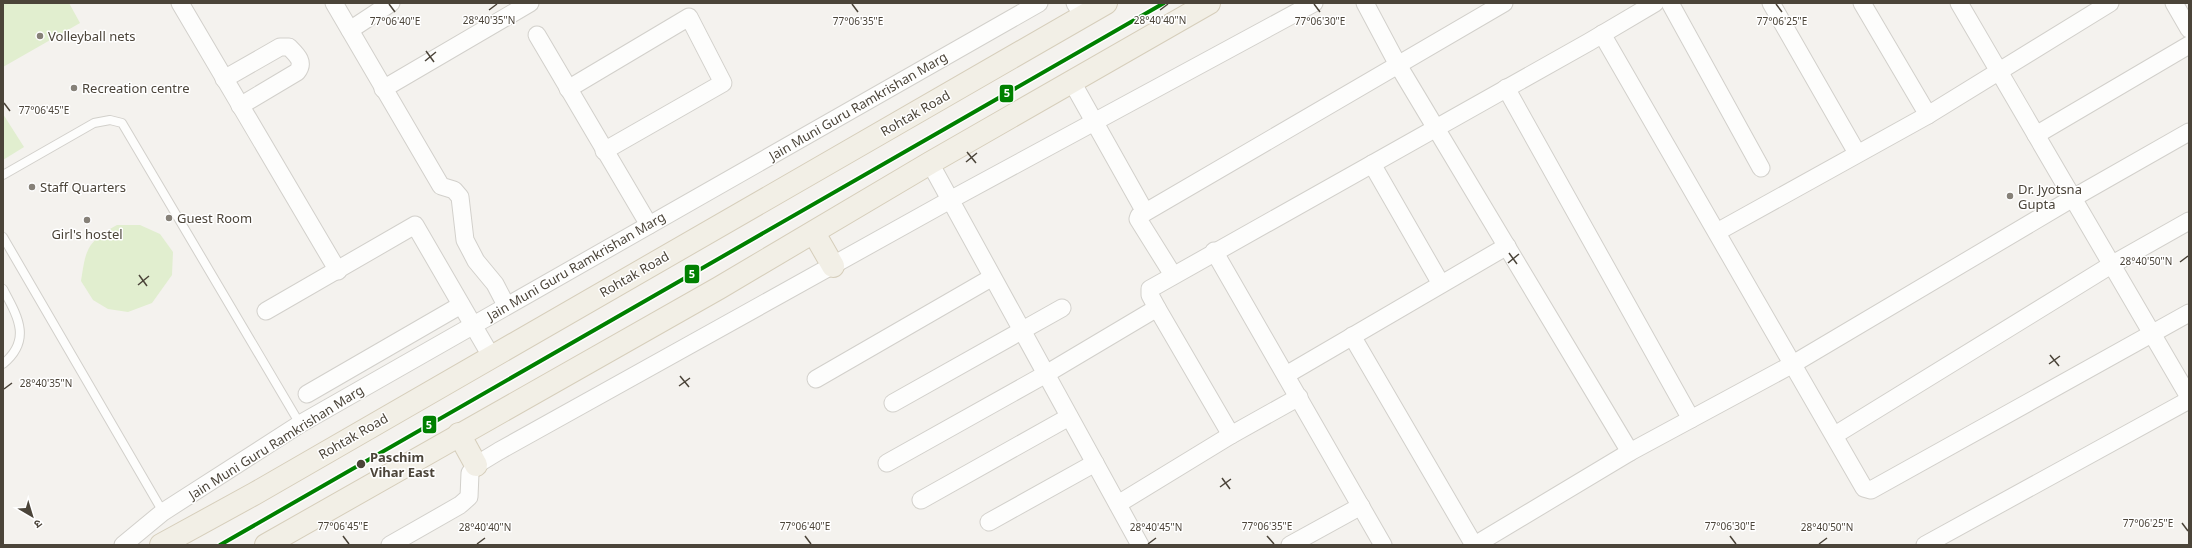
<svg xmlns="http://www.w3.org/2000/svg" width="2192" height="548" font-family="'Noto Sans','Noto Sans Devanagari',sans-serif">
  <rect width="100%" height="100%" fill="#f4f2ee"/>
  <g fill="#e1eecf">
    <polygon points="3,3 69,3 80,23 3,67"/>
    <polygon points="3,114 24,147 3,160"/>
    <path d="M117,225H140L160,234L173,252L172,275L152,303L128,312L108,309L93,300L81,281C86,248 87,242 117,225Z"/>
  </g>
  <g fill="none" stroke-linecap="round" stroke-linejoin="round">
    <g stroke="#d2d0cb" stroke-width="10">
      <g id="lane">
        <polyline points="3,175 94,123 110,120 122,123 300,424"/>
        <polyline points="3,237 163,512"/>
        <path d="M3,289C18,317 32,340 3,364"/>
      </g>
    </g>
    <g stroke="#d2d0cb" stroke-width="19">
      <g id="street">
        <polyline points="180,3 338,271"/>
        <polyline points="334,3 441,186 454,190 460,197 465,240 476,261 495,284 506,305"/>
        <polyline points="1075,3 1083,16"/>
        <polyline points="1365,3 1398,65 1630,452"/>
        <polyline points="1670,3 1761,168"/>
        <polyline points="1771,3 1857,153"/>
        <polyline points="1862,3 1928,115"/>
        <polyline points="1959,3 2189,397"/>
        <polyline points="2174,3 2189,29"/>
        <polyline points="350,30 391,3"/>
        <polyline points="1602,34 1864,488 1871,490 2189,313"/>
        <polyline points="537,35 649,225"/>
        <path d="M224,79L280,47H289C297,55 305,62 297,72L240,106"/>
        <polyline points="1072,82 1145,212"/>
        <polyline points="1506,88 1691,419"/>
        <polyline points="383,89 530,3"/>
        <polyline points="568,89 689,17 723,83 604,151"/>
        <polyline points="2036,135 2189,45"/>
        <polyline points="930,163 1140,545"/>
        <polyline points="1372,164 1441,284"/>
        <polyline points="1717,232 1928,115 2110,3"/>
        <polyline points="1214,251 1383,545"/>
        <polyline points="1173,275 1138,219 1139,216 1504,3"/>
        <polyline points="266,311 415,225 491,356"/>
        <polyline points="1352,336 1474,545"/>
        <polyline points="1286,375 1507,246"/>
        <polyline points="816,379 991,278"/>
        <polyline points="307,394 461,305"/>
        <polyline points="1299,397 1231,435 1157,308 1150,295 1150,289 1589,42 1655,3"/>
        <polyline points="893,403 1062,308"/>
        <polyline points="1835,435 2111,265 2189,221"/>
        <polyline points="887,463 1046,374 1157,308"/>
        <polyline points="921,500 1069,417"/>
        <polyline points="1118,504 1231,435"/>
        <polyline points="989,522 1095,463"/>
        <polyline points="123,545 163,512 300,424 1039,3"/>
        <polyline points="390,545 460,505 469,497 470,473 476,465 499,451 950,200 1314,3"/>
        <polyline points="1290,545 1361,506"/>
        <polyline points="1475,545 1630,452 1793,364 2073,198 2189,132"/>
        <polyline points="1925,545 2189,400"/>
      </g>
    </g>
    <g stroke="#d6cebb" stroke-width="24">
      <g id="primary">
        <polyline points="814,233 833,266"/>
        <polyline points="459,434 476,465"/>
        <polyline points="161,545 254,494 1106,3"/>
        <polyline points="266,545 719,288 930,163 1209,3"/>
      </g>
    </g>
    <use href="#lane" stroke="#fdfdfc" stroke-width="8"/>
    <use href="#street" stroke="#fdfdfc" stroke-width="17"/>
    <use href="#primary" stroke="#f2efe6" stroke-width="22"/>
    <g stroke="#fff" stroke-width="7">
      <polyline id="metro-1" points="220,545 1164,3"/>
    </g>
    <use href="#metro-1" stroke="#008000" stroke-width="4"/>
  </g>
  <path fill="none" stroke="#4b4439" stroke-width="1.5" d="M389,4L395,12M852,4L858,12M1314,4L1320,12M1776,4L1782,12M489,10L497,4M1160,10L1168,4M426,51L434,62M425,61L436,52M4,103L10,111M967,152L976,163M966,162L977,153M1509,253L1517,264M2180,262L2188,256M1508,263L1519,254M139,275L147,286M138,285L149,276M2050,355L2059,366M2049,364L2060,356M680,376L689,387M679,386L690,378M4,389L12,383M1222,478L1230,489M1220,487L1231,479M2182,523L2188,531M343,536L349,544M805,536L811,544M1267,536L1274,544M1730,536L1736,544M477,544L485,538M1148,544L1156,538M1819,544L1827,538"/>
  <g fill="#868178" stroke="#fff" stroke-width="1.5">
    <circle cx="40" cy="36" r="4"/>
    <circle cx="74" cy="88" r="4"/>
    <circle cx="32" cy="187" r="4"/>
    <circle cx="2010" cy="196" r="4"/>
    <circle cx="169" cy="218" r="4"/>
    <circle cx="87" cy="220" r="4"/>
  </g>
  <circle fill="#4b4439" stroke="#fff" stroke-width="1.5" cx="361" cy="464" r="5"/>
  <g text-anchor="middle" stroke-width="3" stroke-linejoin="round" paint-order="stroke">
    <g font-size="13" fill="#4b4439" stroke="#fff" text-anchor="start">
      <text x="48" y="41">Volleyball nets</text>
      <text x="82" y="93">Recreation centre</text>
      <text x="40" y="192">Staff Quarters</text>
      <text x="2018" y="194">Dr. Jyotsna<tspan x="2018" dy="15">Gupta</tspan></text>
      <text x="177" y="223">Guest Room</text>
      <text x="87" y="239" text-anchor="middle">Girl's hostel</text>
    </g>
    <g font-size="13" fill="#4b4439" stroke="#fff">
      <text transform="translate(858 106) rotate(-30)" y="5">Jain Muni Guru Ramkrishan Marg</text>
      <text transform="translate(915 113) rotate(-30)" y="5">Rohtak Road</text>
      <text transform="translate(576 266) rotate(-30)" y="5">Jain Muni Guru Ramkrishan Marg</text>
      <text transform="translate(634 274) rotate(-30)" y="5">Rohtak Road</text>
      <text transform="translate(353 436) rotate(-30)" y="5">Rohtak Road</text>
      <text transform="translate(276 442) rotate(-32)" y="5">Jain Muni Guru Ramkrishan Marg</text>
    </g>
    <g font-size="13" font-weight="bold" fill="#4b4439" stroke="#fff" text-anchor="start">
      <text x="370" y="462">Paschim<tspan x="370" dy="15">Vihar East</tspan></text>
    </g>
  </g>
  <g font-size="10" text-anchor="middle" fill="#4b4439" stroke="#fff" stroke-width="3" stroke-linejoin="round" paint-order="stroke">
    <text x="489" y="24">28°40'35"N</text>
    <text x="1160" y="24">28°40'40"N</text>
    <text x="395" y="25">77°06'40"E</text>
    <text x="858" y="25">77°06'35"E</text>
    <text x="1320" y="25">77°06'30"E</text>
    <text x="1782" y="25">77°06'25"E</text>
    <text x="44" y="114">77°06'45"E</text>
    <text x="2146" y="265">28°40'50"N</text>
    <text x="46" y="387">28°40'35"N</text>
    <text x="2148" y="527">77°06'25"E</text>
    <text x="343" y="530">77°06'45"E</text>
    <text x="805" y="530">77°06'40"E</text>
    <text x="1267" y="530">77°06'35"E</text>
    <text x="1730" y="530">77°06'30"E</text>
    <text x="485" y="531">28°40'40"N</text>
    <text x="1156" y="531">28°40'45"N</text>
    <text x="1827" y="531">28°40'50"N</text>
  </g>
  <g stroke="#fff" stroke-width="1.5">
    <rect x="999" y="84" width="15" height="19" rx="4" fill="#008000"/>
    <rect x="684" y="264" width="16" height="20" rx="4" fill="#008000"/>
    <rect x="422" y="415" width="15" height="19" rx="4" fill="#008000"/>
  </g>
  <g font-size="11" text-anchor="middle" font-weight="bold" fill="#fff">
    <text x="1007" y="97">5</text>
    <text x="692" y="278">5</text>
    <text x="429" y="429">5</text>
  </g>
  <rect width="2192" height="548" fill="none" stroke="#4b4439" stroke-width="8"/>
  <g transform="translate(32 516) rotate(142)" stroke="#ffffff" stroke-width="3" paint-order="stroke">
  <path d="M0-3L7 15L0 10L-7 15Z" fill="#4b4439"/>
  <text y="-6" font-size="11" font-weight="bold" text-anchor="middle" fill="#4b4439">उ</text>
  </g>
</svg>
